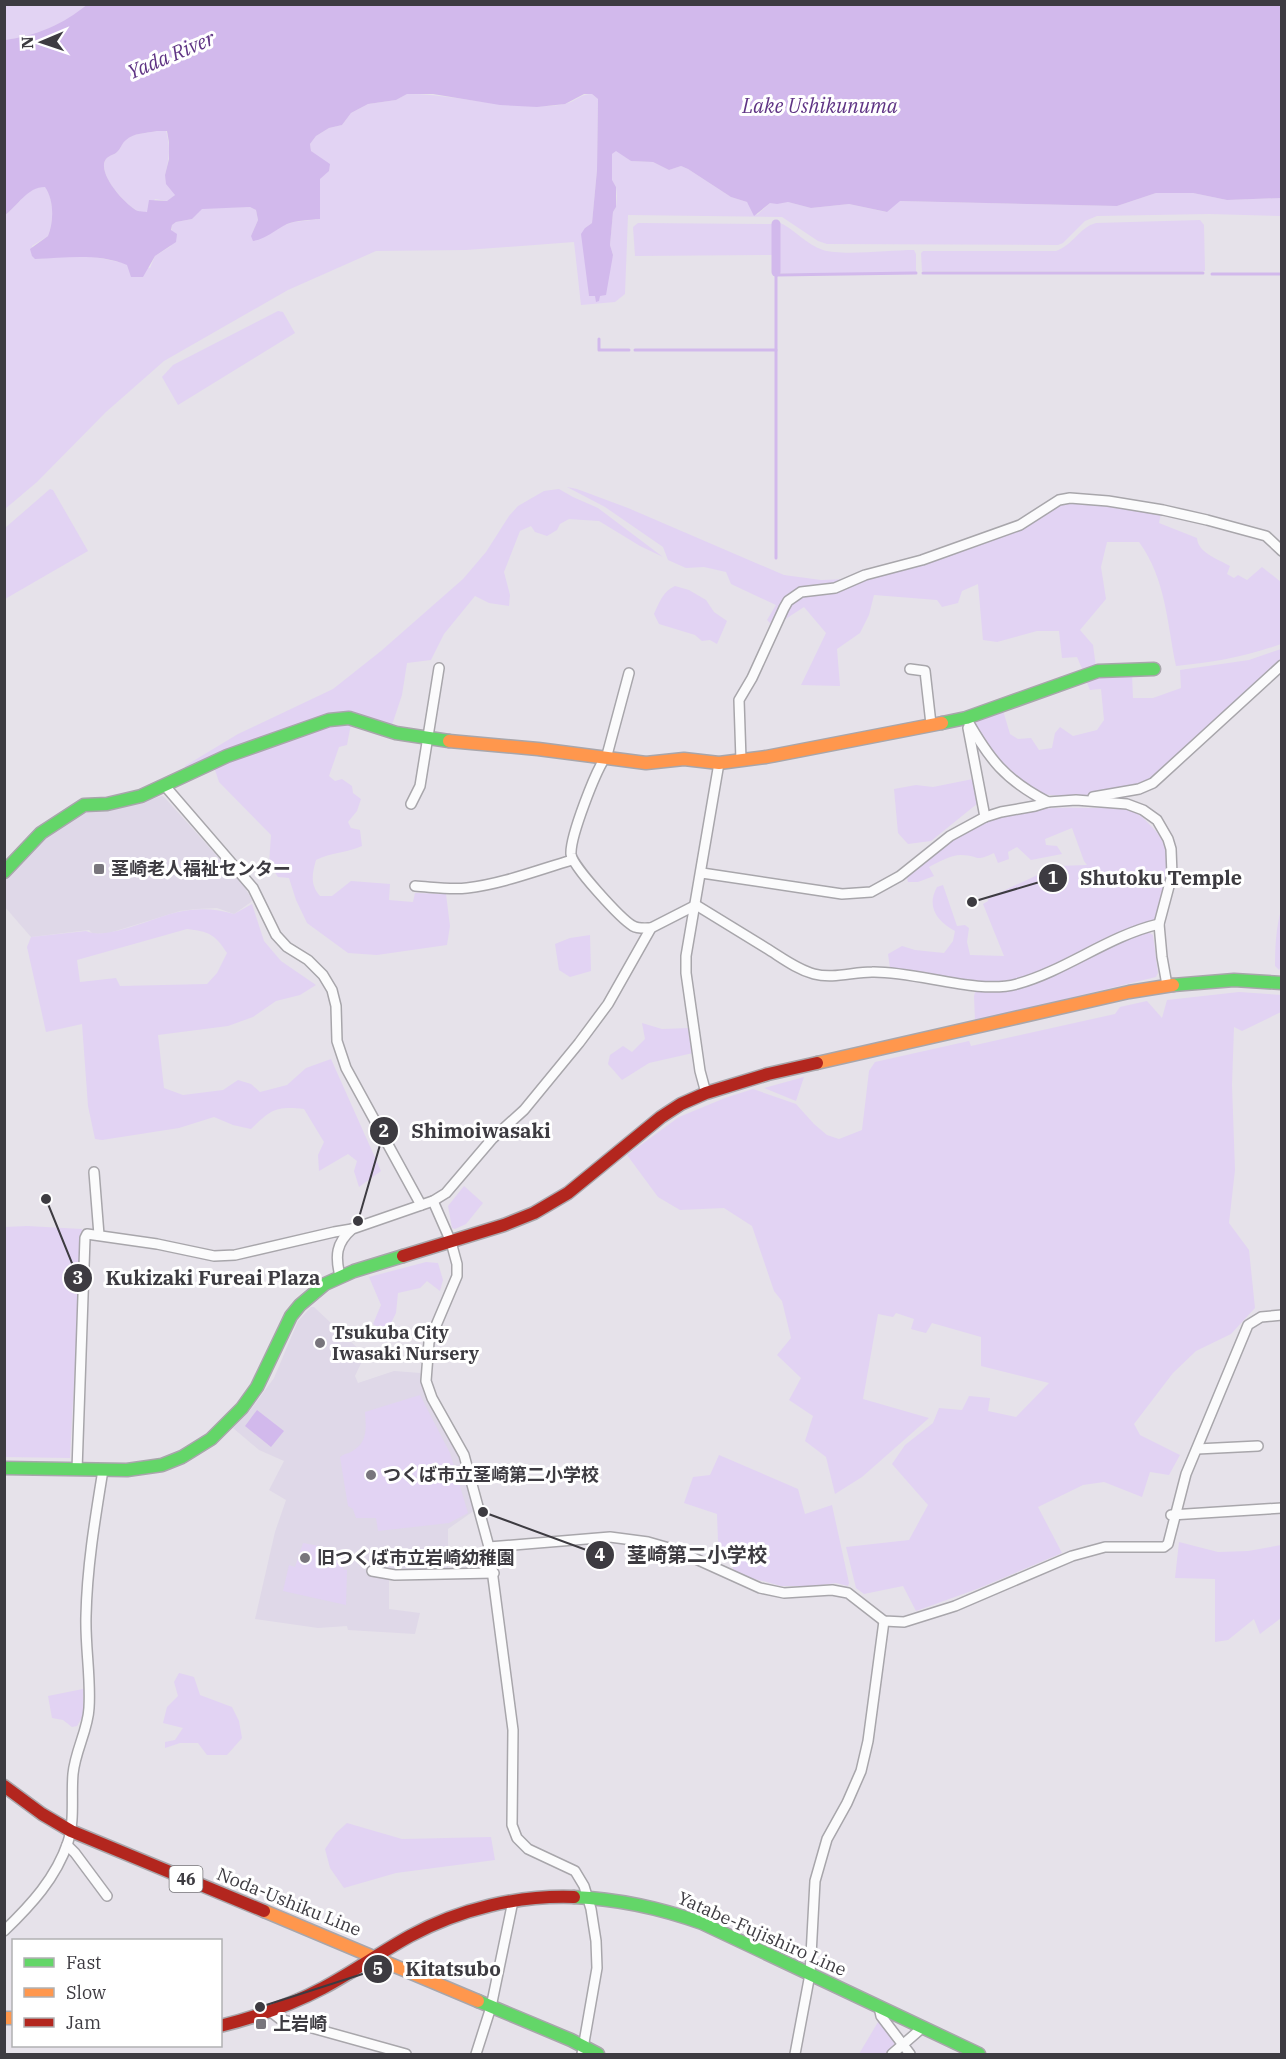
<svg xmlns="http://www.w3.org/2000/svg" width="1286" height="2059" font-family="'IBM Plex Serif','Noto Sans JP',serif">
  <rect width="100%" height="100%" fill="#e6e2ea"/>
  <g fill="#dfd8e8">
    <polygon points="162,796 164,797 244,886 252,900 251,902 234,914 217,908 196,909 180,911 109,933 93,934 89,930 31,937 5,907 5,878 34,845 77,813 117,809"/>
    <polygon points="311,1307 314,1307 365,1355 355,1376 358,1383 394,1371 420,1373 423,1390 428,1402 459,1458 475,1510 448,1529 448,1571 389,1576 389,1609 420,1613 415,1634 348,1630 347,1626 318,1628 255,1619 275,1532 286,1500 269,1490 284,1461 259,1450 233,1428 251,1409 274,1378 298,1321"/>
  </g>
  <g fill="#e2d3f3" fill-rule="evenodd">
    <path d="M4,5H88C62,25 38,35 5,40Z"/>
    <path d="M407,94C450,94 491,106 534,106C545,107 560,106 571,102C579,98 583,94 592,94L598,99L597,170L592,223L585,228L589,296H600L613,255L610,245L613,212L616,207L617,196L616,187L612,181V154L616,150L631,161L653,162L669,170L681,166L688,169L731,197L747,202L757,215L770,203L788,202L811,208L849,204L886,212L899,201L1117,206L1156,193H1193L1227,200L1281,198V216L1209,214L1097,216L1085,221L1063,243L1058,245L827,244L818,241L782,217L628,215L625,294L615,302L581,305L574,242L466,250L376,251L288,290L164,361L106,412L37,482L5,509V215C18,206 27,187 45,186C54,200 54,221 48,236L32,246L35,259C49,258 77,254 88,256C109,259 129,265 150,268L155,256L171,246L172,225L176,222L192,219L202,208L250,207L256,210L258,220L251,236L294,222L320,219V178L328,171L311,151L310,144L316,136L329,128L342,125L351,113L368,104L396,100Z"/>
    <path d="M157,131H166C171,147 169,160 165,175L175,195L167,201L155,199L147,212C144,212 141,212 138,211C125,205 96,172 106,159C109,155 115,155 118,151C121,148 122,143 125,140C133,133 147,133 157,131Z"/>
    <path d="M1200,220L1204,225L1205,271H922L921,253L923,251H1056C1073,245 1080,227 1096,223Z"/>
    <path d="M778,222C794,228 806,245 823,250C842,256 891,250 914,250L916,254V273H778Z"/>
    <polygon points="638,223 773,224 773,255 635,256 633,227"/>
    <polygon points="278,311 283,312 295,333 178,405 162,377 173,365"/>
    <polygon points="567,487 577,489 628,508 784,575 821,580 850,579 835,586 804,588 773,626 767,620 776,605 731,584 726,572 704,567 686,568 668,560 663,547 605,507"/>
    <polygon points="50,489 53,490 88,551 5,599 5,528"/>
    <polygon points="559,489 573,497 598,508 663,557 640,546 599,521 569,519 560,524 557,530 547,536 535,532 531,526 520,531 504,572 510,595 509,606 489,603 475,596 444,634 431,660 407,663 402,695 392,725 350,714 186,771 185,766 238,734 333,689 381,651 463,579 486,552 509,516 518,506 544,491"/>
    <path d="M1061,502L1099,504L1161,513L1159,523L1197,538C1198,553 1218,559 1230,566L1227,574L1234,578L1238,575L1247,580L1262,567L1281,582V644C1244,657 1215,662 1176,666C1167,623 1166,579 1139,542H1107L1101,567L1106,599L1080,630L1093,645L1096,667L1083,671L1077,657L1062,658L1059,631H1037L997,642L983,640L978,584L962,591L958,603L942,607L937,600L874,595L869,615L860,633L837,649L840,686L801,685L826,633L804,607L784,620L791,603L797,598L924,564Z"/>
    <path d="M675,586L689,590L706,600L714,612L727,621L717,644L710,640L702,641L695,635L659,624L654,614C659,603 663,591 675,586Z"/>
    <polygon points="1281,649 1281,660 1153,779 1134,788 1085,795 1062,796 1040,794 1016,780 977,733 976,723 978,718 1002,707 1010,734 1018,739 1031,738 1039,750 1052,748 1055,733 1060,727 1073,736 1097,730 1104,720 1101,689 1090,690 1086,680 1099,675 1132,674 1133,698 1153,698 1181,688 1180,670 1249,660"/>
    <path d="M335,723L351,724L347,745L339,747L329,776L335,781L342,779L352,786L353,793L361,799L357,811L348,822L351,828L360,830L362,846C347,853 331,852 316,860C312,874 310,885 320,896H332L351,881L390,884L389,900L413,902L415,893L446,894L450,926L447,945L377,955L348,953L307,923L296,900L289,878L278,877L269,864L271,835L219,782L215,770L216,765Z"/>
    <polygon points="973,779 978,803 931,841 908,844 898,833 894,789 916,785 933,787"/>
    <path d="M1121,808C1138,813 1140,814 1152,827C1179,853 1164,889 1156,921L1032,976C982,989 941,975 890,968L888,954L902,946L915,950L944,953L953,941L955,931C937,921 926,907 937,887L943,885L957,926L965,925L969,928L967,942L970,955L1004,956L983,904L988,901V898L1057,866L1087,865L1084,861L1072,828L1045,839L1046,845L1057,846L1062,854L1031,860L1017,847L1008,852L1009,859L998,863L994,853C973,863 980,855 961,855C950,855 939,862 929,867L934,876L918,882H908L906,874C932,855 957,833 987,821C1028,803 1078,809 1121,808Z"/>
    <path d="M252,904L264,941L281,961L316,985L300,995L276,1001L253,1017L228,1026L158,1035L164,1088L183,1095L223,1090L238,1080L251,1084L260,1092L287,1085L306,1068L331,1059L381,1171L359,1187L354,1171L357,1161L348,1154L319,1171L318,1155L324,1142L304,1109C275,1106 271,1110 251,1129L233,1125L214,1117L179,1128L102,1140L95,1139L88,1106L82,1024L46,1032L27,947L31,937L86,931C105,941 155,917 178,912C197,908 215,908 234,914ZM187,929C209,932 214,933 227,953L217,973L207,984L120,986L116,978L80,982L77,960Z"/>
    <path d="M1281,910L1282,964L1279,970L1275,966C1275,947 1276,928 1281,910Z"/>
    <polygon points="1141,932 1148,932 1153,935 1158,973 1156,977 975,1021 974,996 976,989 1037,982"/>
    <polygon points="590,935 591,971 570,977 559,970 555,944 570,938"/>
    <polygon points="1239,992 1282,995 1281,1012 1242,1031 1234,1027 1232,1085 1235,1170 1229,1223 1249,1250 1255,1308 1231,1334 1196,1351 1173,1373 1134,1424 1140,1435 1180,1455 1169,1475 1150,1472 1142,1497 1104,1482 1083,1485 1038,1507 1062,1553 977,1589 916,1611 903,1586 864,1594 856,1588 846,1547 909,1540 928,1505 892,1464 905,1445 933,1423 939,1408 962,1410 969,1396 990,1398 988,1411 1016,1417 1049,1383 981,1366 981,1337 932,1323 926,1333 911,1329 914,1319 896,1313 893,1317 878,1314 863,1399 929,1418 862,1477 835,1494 826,1457 805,1441 813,1416 789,1400 801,1378 777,1355 791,1338 782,1301 774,1291 752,1226 724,1208 680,1210 658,1197 627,1155 679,1117 725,1098 753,1089 796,1104 814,1124 827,1135 839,1139 862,1130 869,1071 875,1062 969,1041 971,1046 1115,1014 1120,1007 1147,1001 1162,1018 1167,1000"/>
    <polygon points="642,1023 662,1029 689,1028 693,1053 649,1063 622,1080 608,1064 610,1055 623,1046 632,1052 645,1039"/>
    <polygon points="804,1077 796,1101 764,1088"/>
    <polygon points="464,1186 483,1203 466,1224 455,1229 452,1228 448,1206"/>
    <polygon points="27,1226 82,1229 70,1458 5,1457 5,1227"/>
    <polygon points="426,1262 438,1263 443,1280 440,1291 427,1281 420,1288 398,1293 396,1313 389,1327 381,1329 373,1324 381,1305 369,1277"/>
    <path d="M420,1395L450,1453L468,1513L449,1523L378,1531L376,1518H356L353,1509L348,1506L340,1457C345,1453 349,1454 354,1450C368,1441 366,1427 365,1412Z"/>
    <polygon points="719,1455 798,1489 805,1514 832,1505 849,1583 848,1586 836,1583 814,1586 781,1586 744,1576 734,1570 718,1541 717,1514 684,1503 693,1477 710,1475"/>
    <polygon points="1179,1542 1218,1552 1248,1551 1281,1545 1281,1618 1260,1634 1254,1619 1228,1640 1215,1642 1215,1579 1175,1578"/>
    <polygon points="303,1543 335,1549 344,1570 347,1570 346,1605 283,1591 289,1565 295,1567"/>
    <polygon points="179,1673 194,1677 200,1695 232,1707 239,1721 242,1738 227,1755 207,1755 198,1743 180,1743 165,1748 165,1742 175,1740 183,1728 163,1723 167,1707 178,1696 174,1682"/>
    <polygon points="83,1689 83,1716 77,1726 72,1727 63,1720 52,1718 48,1696"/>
    <polygon points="347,1823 402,1839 491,1837 495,1860 396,1873 344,1888 330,1868 325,1849 336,1833"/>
    <polygon points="878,2022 897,2044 886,2054 859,2054"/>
  </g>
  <g fill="#d2b9ec" fill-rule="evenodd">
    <path d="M88,4L1281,5V198L1227,200L1193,193H1156L1117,206L900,201L887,212L849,204L811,208L788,202L777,204L770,203L754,216L747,202L731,197L688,169L681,166L669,170L653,162L631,161L616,151L612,154V180L616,187V207L613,212L610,245L613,255L606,295L600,296L599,301L596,302L595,296H589L581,234L585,228L592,223L597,170L598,99L592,94H584L565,104L537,107L500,105L433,94H407L396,100L368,104L351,113L342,125L329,128L316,136L310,144L311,151L330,164L329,171L320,179V219C309,220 297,220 287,224C275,230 266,239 253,241L251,236L258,220L256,210L250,207L202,209L192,219L176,222L172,225L171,230L177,234L176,242L155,256L143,277H131L127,265C98,253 66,258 35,259L32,256L30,249L48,236C54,221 54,200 45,187C27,187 18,206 5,215V40C38,35 62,25 88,4ZM157,131H167L169,142V159L165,175L166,184L175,195L167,201L149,200L147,212C146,212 138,211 138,211C125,205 96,172 106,159C109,155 115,155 118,151C121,148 122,143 126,140C133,133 147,133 157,131Z"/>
    <polygon points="257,1410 284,1431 271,1447 245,1426"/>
  </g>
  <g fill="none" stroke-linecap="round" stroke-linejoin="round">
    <g stroke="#d2b9ec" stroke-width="3">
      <polyline points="776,272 776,558"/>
      <polyline points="923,273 1203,273"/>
      <polyline points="1212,274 1282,274"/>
      <polyline points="776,275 916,273"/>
      <polyline points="599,339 599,350 629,350"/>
      <polyline points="635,350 776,350"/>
    </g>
    <polyline stroke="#d2b9ec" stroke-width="9" points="776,272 776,224"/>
    <g stroke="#a8a6ab" stroke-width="12">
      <g id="street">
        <polyline points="910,669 925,671 931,724"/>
        <path d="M629,673L607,755C596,769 570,837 571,854C572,866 621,919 633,926C638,929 646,928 651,928"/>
        <path d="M966,718C989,759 1005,780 1048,802"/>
        <polyline points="968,728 985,817"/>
        <polyline points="741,760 739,700 752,678 784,608 788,601 801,592 835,588 865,575 922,560 1020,525 1059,500 1070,498 1108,501 1163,510 1207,520 1266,536 1282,551"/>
        <polyline points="165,786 253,888 276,935 287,947 308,960 323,975 332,990 336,1006 337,1041 346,1068 421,1205"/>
        <polyline points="1093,797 1139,789 1153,783 1282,665"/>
        <polyline points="411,804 420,786 439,668"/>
        <polyline points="702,873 842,894 871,892 900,876 950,836 985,817 1001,812 1035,806 1048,802 1076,800 1127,804 1143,810 1157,820 1168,839 1171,849 1172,875 1159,924 1162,957 1167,985"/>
        <path d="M415,886C432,887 450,890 467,888C502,884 538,870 572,860"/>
        <polyline points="706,1093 700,1071 686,973 686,956 719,763"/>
        <polyline points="94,1172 99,1235"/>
        <polyline points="433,1201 451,1242 457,1264 457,1276 429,1342 426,1381 432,1398 464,1455 489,1547 513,1730 512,1825 517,1838 528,1849 575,1871 584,1886 591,1909 596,1941 597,1968 582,2054"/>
        <path d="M340,1276C335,1256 336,1243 352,1229L433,1201L446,1193L492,1139L524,1110L579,1043L608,1004L651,928L696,905C719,919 742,933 766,948C781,957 796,969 814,974C833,979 853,972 872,972C917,971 977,995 1017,984C1067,970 1108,936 1159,924"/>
        <polyline points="1197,1449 1258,1446"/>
        <polyline points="77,1470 85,1238 87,1234 157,1244 214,1256 235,1255 334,1232 352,1229"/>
        <polyline points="1171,1515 1282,1508"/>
        <polyline points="489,1547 610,1537 648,1542 676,1550 760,1588 784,1593 832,1590 848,1593 884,1621 904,1622 955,1606 1072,1556 1105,1547 1164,1547 1168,1544 1186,1474 1248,1325 1261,1317 1282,1315"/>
        <polyline points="372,1571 395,1575 494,1573"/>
        <polyline points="67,1845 75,1853 107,1896"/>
        <path d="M4,1931C31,1905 56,1878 68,1842C75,1820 71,1796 73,1774C75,1751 88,1730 89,1708C91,1677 85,1646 86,1616C87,1567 95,1519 103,1470"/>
        <polyline points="879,2007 881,2016 910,2054"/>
        <polyline points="271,2012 280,2019 406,2054"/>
        <polyline points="476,2054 491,2007 513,1901"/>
        <polyline points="795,2054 810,1974 815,1881 827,1839 847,1803 861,1771 868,1741 884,1621"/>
        <polyline points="892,2054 922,2028"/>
      </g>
    </g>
    <g stroke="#a8a6ab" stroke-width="15">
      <g id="fast">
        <polyline points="942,723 966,718 1098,671 1154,669"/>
        <polyline points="4,872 41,833 84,805 107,804 141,796 227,756 329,720 349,718 396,733 449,741"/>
        <polyline points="1173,985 1234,980 1282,983"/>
        <polyline points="4,1468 127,1470 162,1465 182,1457 211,1439 242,1408 257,1387 291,1316 300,1305 325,1284 354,1271 403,1256"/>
        <path d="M574,1897C619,1899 660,1908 702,1923L979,2054"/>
        <polyline points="478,2001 571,2040 598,2054"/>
      </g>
    </g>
    <g stroke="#a8a6ab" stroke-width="15">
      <g id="slow">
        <polyline points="449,741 538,749 646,763 684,759 719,763 766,757 942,723"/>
        <polyline points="817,1063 1129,992 1173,985"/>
        <polyline points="264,1911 478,2001"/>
        <polyline points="4,2018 14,2018"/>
      </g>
    </g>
    <g stroke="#a8a6ab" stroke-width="15">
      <g id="jam">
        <polyline points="403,1256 504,1225 534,1213 568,1193 661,1117 681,1104 706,1093 768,1074 817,1063"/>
        <polyline points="4,1786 42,1814 71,1831 264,1911"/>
        <path d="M220,2026C256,2017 291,2005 323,1988C353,1972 381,1952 410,1936C460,1909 518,1895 574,1897"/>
      </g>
    </g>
    <use href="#street" stroke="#fbfbfc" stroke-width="9"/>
    <use href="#fast" stroke="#63d668" stroke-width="12"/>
    <use href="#slow" stroke="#ff974d" stroke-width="12"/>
    <use href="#jam" stroke="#b3261e" stroke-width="12"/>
  </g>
  <g fill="#78757c" stroke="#fff" stroke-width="2">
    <rect x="93" y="863" width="12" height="12" rx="3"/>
    <circle cx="320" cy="1343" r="6"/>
    <circle cx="371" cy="1475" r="6"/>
    <circle cx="305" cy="1558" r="6"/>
    <rect x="255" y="2018" width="12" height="12" rx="3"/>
  </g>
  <g text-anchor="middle" stroke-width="6" stroke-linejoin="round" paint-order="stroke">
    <rect fill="#fff" stroke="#77767a" stroke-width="1.5" x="169.5" y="1866" width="33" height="26" rx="4.5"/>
    <g font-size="16" font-weight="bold" fill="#3d3b41">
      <text x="186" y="1885">46</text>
    </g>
    <g font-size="18" font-weight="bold" fill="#3d3b41" stroke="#fff" text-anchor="start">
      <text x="111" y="875">茎崎老人福祉センター</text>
      <text x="332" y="1339">Tsukuba City<tspan x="332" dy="21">Iwasaki Nursery</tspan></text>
      <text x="383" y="1481">つくば市立茎崎第二小学校</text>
      <text x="317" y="1564">旧つくば市立岩崎幼稚園</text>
      <text x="273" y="2030">上岩崎</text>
    </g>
    <g font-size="18" fill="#3d3b41" stroke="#fff">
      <text transform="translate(289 1902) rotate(22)" y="6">Noda-Ushiku Line</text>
      <text transform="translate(762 1934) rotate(24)" y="6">Yatabe-Fujishiro Line</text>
    </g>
    <g font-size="20" font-style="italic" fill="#5f3484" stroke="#fff">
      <text transform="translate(171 55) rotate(-23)" y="7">Yada River</text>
      <text x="820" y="113">Lake Ushikunuma</text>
    </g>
  </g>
  <path fill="none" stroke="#3d3b41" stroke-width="2" d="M972 902L1053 878M358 1221L384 1131M46 1199L78 1278M483 1512L600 1555M260 2007L378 1969"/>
  <g fill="#3d3b41" stroke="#fff" stroke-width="2">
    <circle cx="972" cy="902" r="6"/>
    <circle cx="358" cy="1221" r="6"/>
    <circle cx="46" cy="1199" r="6"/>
    <circle cx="483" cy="1512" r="6"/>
    <circle cx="260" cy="2007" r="6"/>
    <circle cx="1053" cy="878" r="15"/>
    <circle cx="384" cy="1131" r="15"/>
    <circle cx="78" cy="1278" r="15"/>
    <circle cx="600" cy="1555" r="15"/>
    <circle cx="378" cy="1969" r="15"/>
  </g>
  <g font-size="18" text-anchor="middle" font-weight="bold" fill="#fff">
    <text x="1053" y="884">1</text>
    <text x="384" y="1137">2</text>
    <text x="78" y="1284">3</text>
    <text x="600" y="1561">4</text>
    <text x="378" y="1975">5</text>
  </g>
  <g font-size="20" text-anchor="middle" font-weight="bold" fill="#3d3b41" stroke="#fff" stroke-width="6" stroke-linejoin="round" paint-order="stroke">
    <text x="1161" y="885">Shutoku Temple</text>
    <text x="481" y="1138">Shimoiwasaki</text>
    <text x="213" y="1285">Kukizaki Fureai Plaza</text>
    <text x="697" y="1562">茎崎第二小学校</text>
    <text x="453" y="1976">Kitatsubo</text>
  </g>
  <rect width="1286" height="2059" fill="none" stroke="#3d3b41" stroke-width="12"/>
  <rect x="12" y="1939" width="210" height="108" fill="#ffffff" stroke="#b1b1b3" stroke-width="1.5"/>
  <rect x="24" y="1958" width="30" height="9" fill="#63d668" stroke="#b1b1b3" stroke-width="1.5"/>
  <text x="66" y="1969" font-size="18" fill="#3d3b41">Fast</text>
  <rect x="24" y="1988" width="30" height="9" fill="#ff974d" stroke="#b1b1b3" stroke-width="1.5"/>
  <text x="66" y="1999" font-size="18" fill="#3d3b41">Slow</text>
  <rect x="24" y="2018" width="30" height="9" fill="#b3261e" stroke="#b1b1b3" stroke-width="1.5"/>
  <text x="66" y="2029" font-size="18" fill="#3d3b41">Jam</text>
  <g transform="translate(42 42) rotate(268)" stroke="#ffffff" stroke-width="4.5" paint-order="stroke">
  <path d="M0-4.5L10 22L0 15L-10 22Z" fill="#3d3b41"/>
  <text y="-9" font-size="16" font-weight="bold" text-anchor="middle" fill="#3d3b41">N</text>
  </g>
</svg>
